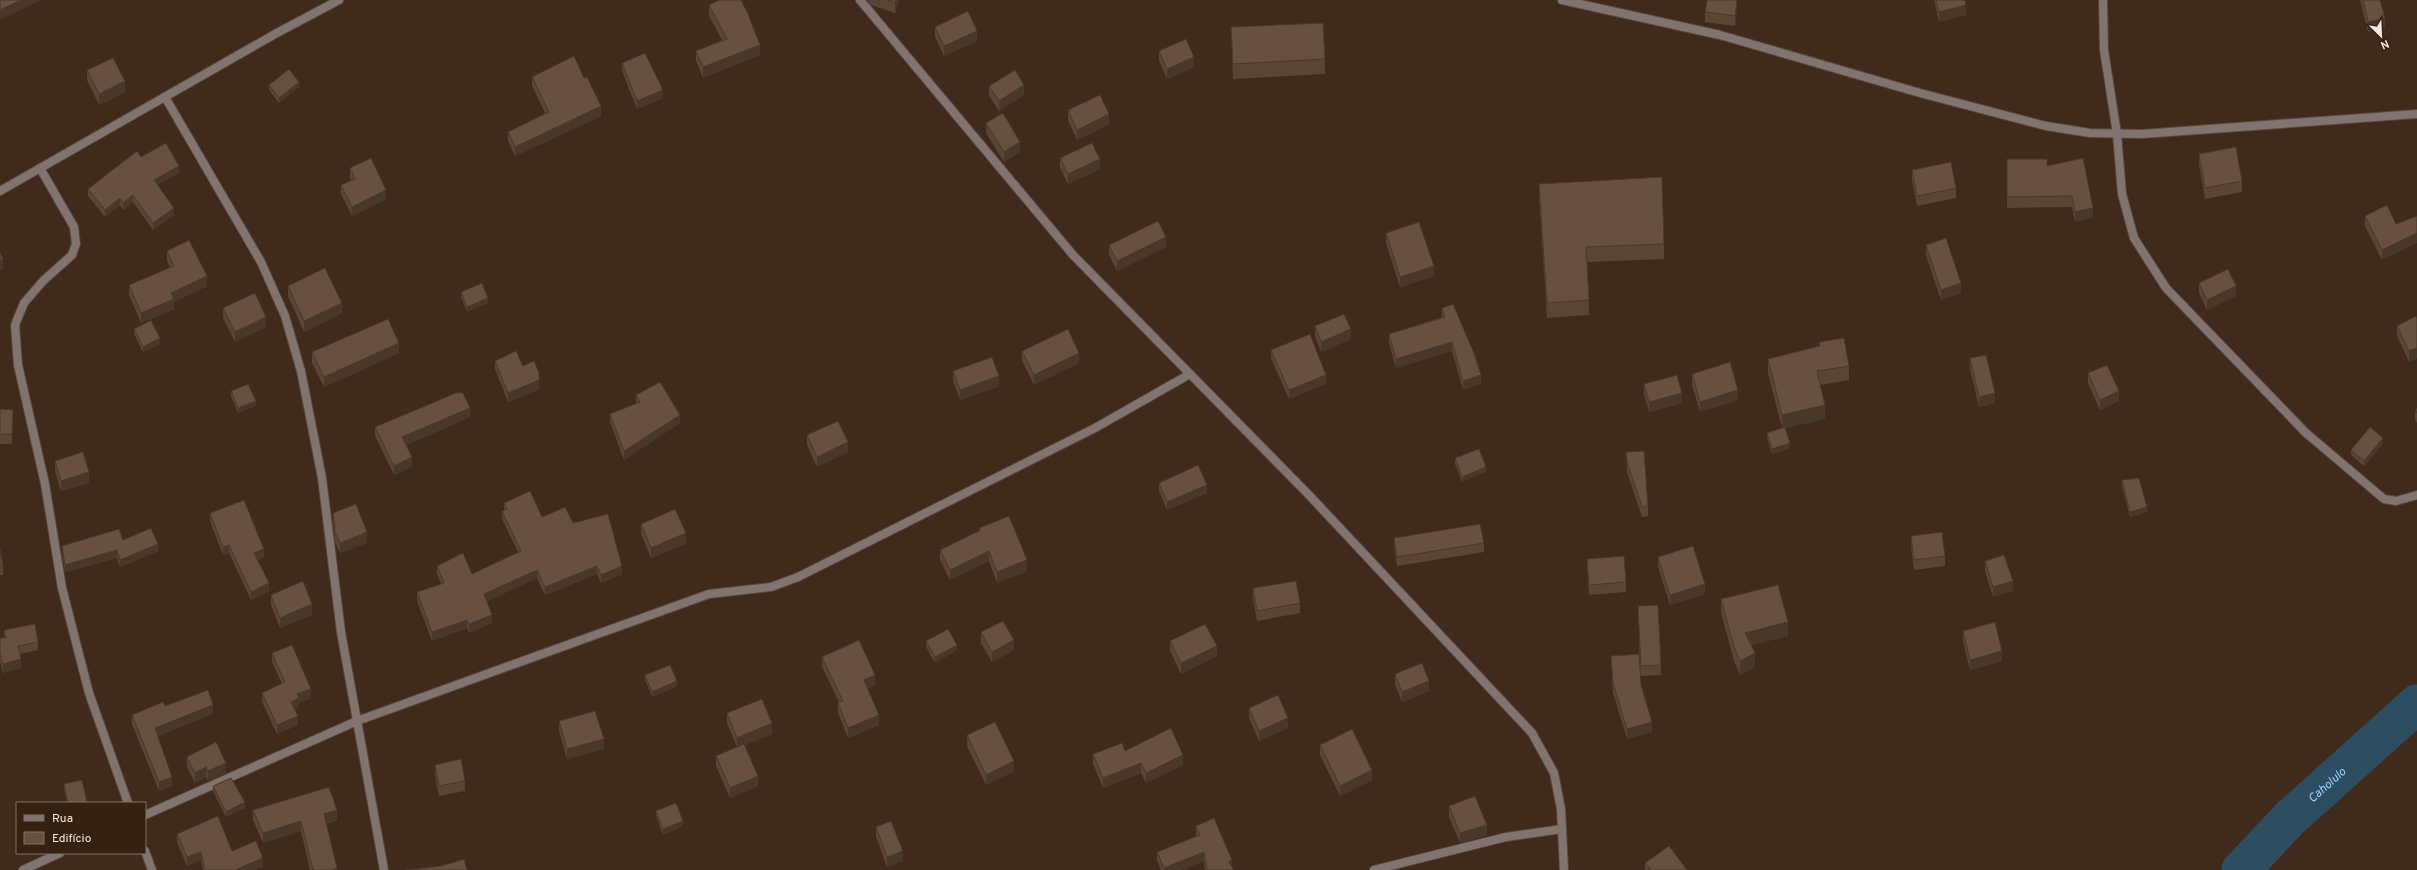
<svg xmlns="http://www.w3.org/2000/svg" width="2417" height="870" font-family="Overpass,sans-serif">
  <rect width="100%" height="100%" fill="#3f2a1b"/>
  <g fill="none" stroke-linecap="round" stroke-linejoin="round">
    <path stroke="#2d4d61" stroke-width="39" id="s1" d="M2241,870L2289,819L2417,704"/>
    <g stroke="#5c483a" stroke-width="10">
      <g id="minor">
        <polyline points="860,0 1073,255 1309,495 1532,733 1554,773 1561,809 1564,870"/>
        <polyline points="1562,0 1720,35 1920,93 2046,126 2090,133 2142,134 2417,114"/>
        <polyline points="2103,0 2104,50 2117,134 2122,194 2134,238 2166,288 2306,433 2384,499 2396,501 2417,495"/>
        <polyline points="165,97 261,262 285,316 301,371 322,478 341,632 384,870"/>
        <polyline points="40,168 74,227 76,244 72,255 43,281 24,303 15,325 18,365 45,484 62,588 89,693 128,803"/>
        <polyline points="0,191 275,34 339,0"/>
        <polyline points="145,815 357,721 495,671 709,594 771,587 798,577 1095,428 1190,374"/>
        <polyline points="145,851 152,870"/>
        <polyline points="23,870 60,853"/>
        <polyline points="1374,870 1506,837 1562,829"/>
      </g>
    </g>
    <use href="#minor" stroke="#817470" stroke-width="8"/>
  </g>
  <g fill="#594536">
    <polygon points="867,0 899,0 895,13 871,5"/>
    <polygon points="1737,0 1737,8 1735,26 1705,22 1705,12"/>
    <polygon points="1934,0 1965,0 1966,15 1939,22"/>
    <polygon points="2360,0 2380,0 2385,28 2368,32"/>
    <polygon points="709,5 760,55 703,78 696,61 696,51 722,40 709,16"/>
    <polygon points="935,27 977,41 944,56 935,37"/>
    <polygon points="1231,27 1325,59 1325,74 1233,79"/>
    <polygon points="1159,51 1194,67 1167,79 1159,61"/>
    <polygon points="622,63 663,98 637,109 622,71"/>
    <polygon points="87,70 125,92 99,105 87,80"/>
    <polygon points="532,77 601,116 515,156 508,141 508,132 545,113 532,86"/>
    <polygon points="269,85 299,87 279,103 269,90"/>
    <polygon points="989,86 1024,95 999,111 989,96"/>
    <polygon points="1068,110 1109,124 1077,140 1068,120"/>
    <polygon points="986,123 1020,152 1004,162 986,133"/>
    <polygon points="2199,154 2242,181 2242,192 2205,199 2199,164"/>
    <polygon points="141,157 179,173 157,185 174,215 153,230 133,202 123,210 120,205 105,217 88,196 88,189"/>
    <polygon points="1060,158 1100,169 1068,184 1060,168"/>
    <polygon points="2007,159 2047,166 2093,218 2075,222 2072,207 2007,208"/>
    <polygon points="350,168 386,199 352,216 341,194 341,185 351,180 350,177"/>
    <polygon points="1912,170 1956,188 1956,198 1917,206 1912,180"/>
    <polygon points="1539,184 1664,244 1664,259 1587,262 1589,300 1589,315 1547,318 1539,198"/>
    <polygon points="2387,205 2382,260 2365,226 2365,216"/>
    <polygon points="1386,233 1434,276 1400,287 1386,243"/>
    <polygon points="1109,245 1166,247 1117,271 1109,255"/>
    <polygon points="1926,245 1961,293 1941,300 1926,255"/>
    <polygon points="167,251 207,286 174,302 174,309 141,323 129,295 129,285 170,267 167,261"/>
    <polygon points="2199,283 2236,296 2207,310 2199,293"/>
    <polygon points="288,286 342,313 304,332 288,296"/>
    <polygon points="461,292 488,303 467,312 461,297"/>
    <polygon points="223,308 266,327 235,342 223,318"/>
    <polygon points="1442,308 1481,384 1463,390 1452,351 1396,368 1389,343 1389,334 1442,317"/>
    <polygon points="2416,316 2409,362 2397,336 2397,326"/>
    <polygon points="1315,326 1351,339 1321,352 1315,336"/>
    <polygon points="134,329 160,344 143,352 134,334"/>
    <polygon points="1819,342 1849,366 1849,380 1820,385 1825,419 1785,428 1790,448 1772,454 1767,438 1767,433 1782,428 1768,373 1768,359 1819,346"/>
    <polygon points="1271,350 1326,384 1289,399 1271,358"/>
    <polygon points="1022,351 1079,363 1034,385 1022,361"/>
    <polygon points="312,352 399,353 324,387 312,363"/>
    <polygon points="1970,358 1995,403 1979,407 1970,369"/>
    <polygon points="495,361 523,366 539,389 508,402 495,369"/>
    <polygon points="953,371 999,386 960,400 953,381"/>
    <polygon points="2088,373 2119,401 2100,410 2088,383"/>
    <polygon points="1692,374 1738,400 1700,412 1692,385"/>
    <polygon points="1644,384 1682,403 1649,412 1644,394"/>
    <polygon points="231,391 256,406 238,413 231,396"/>
    <polygon points="636,395 680,423 624,460 610,422 610,414 636,403"/>
    <polygon points="2417,408 2417,423 2415,420 2415,410"/>
    <polygon points="0,409 13,410 12,444 0,444"/>
    <polygon points="470,417 406,445 412,467 394,475 375,436 375,427"/>
    <polygon points="807,435 848,452 817,467 807,445"/>
    <polygon points="2383,444 2364,466 2351,455 2351,450"/>
    <polygon points="1626,452 1648,506 1648,516 1642,517 1627,472"/>
    <polygon points="1455,458 1486,472 1462,482 1455,464"/>
    <polygon points="55,461 89,483 61,491 55,471"/>
    <polygon points="2122,480 2147,512 2130,517 2122,486"/>
    <polygon points="1159,483 1207,493 1167,510 1159,491"/>
    <polygon points="504,503 542,517 573,523 622,574 601,583 597,574 545,595 537,578 487,601 492,623 469,633 467,628 432,641 417,601 417,592 441,584 437,574 437,566 472,574 518,552 502,519 502,511 504,510"/>
    <polygon points="210,513 264,557 257,560 269,591 251,600 229,553 223,555 210,521"/>
    <polygon points="333,513 367,543 340,553 335,542 333,523"/>
    <polygon points="641,524 686,544 651,558 641,534"/>
    <polygon points="979,528 1027,571 997,583 989,561 950,580 940,560 940,550 979,531"/>
    <polygon points="1911,536 1945,556 1945,566 1914,570 1911,547"/>
    <polygon points="1394,538 1484,543 1484,552 1397,566 1394,546"/>
    <polygon points="123,540 158,551 120,567 117,558 65,572 62,553 62,546"/>
    <polygon points="0,549 3,566 3,575 0,575"/>
    <polygon points="1658,557 1705,594 1670,605 1658,567"/>
    <polygon points="1587,559 1626,582 1626,592 1589,595 1587,569"/>
    <polygon points="1985,561 2013,591 1993,597 1985,571"/>
    <polygon points="1253,588 1300,603 1300,613 1257,621 1253,598"/>
    <polygon points="271,595 312,615 280,628 271,605"/>
    <polygon points="1721,599 1788,636 1751,645 1755,667 1740,675 1734,661 1721,613"/>
    <polygon points="1638,606 1661,665 1661,675 1641,676 1641,685 1652,732 1627,739 1613,693 1611,656 1640,673"/>
    <polygon points="4,630 38,642 38,650 20,654 21,668 3,673 0,661 0,638 4,638"/>
    <polygon points="1963,631 2002,661 1970,670 1963,641"/>
    <polygon points="981,632 1014,650 992,662 981,643"/>
    <polygon points="926,641 957,650 935,663 926,647"/>
    <polygon points="1170,641 1217,656 1181,674 1170,651"/>
    <polygon points="272,653 311,698 299,703 299,707 294,709 298,725 277,734 262,702 262,693 282,684 272,662"/>
    <polygon points="822,657 875,685 867,688 879,725 848,738 838,713 838,703 839,702 822,667"/>
    <polygon points="1395,674 1429,691 1402,702 1395,684"/>
    <polygon points="645,675 677,686 652,697 645,680"/>
    <polygon points="165,706 213,714 158,736 172,786 159,791 132,724 132,715"/>
    <polygon points="1249,708 1288,728 1259,741 1249,718"/>
    <polygon points="727,713 772,734 744,745 758,786 730,798 716,766 716,756 737,747 727,723"/>
    <polygon points="559,721 604,749 567,759 559,731"/>
    <polygon points="967,735 1014,771 986,785 967,746"/>
    <polygon points="1320,745 1372,780 1340,796 1320,755"/>
    <polygon points="1125,751 1183,765 1146,783 1141,773 1103,788 1093,764 1093,754"/>
    <polygon points="187,757 226,773 208,781 206,777 195,783 187,767"/>
    <polygon points="435,765 465,781 465,791 439,796 435,775"/>
    <polygon points="82,780 87,803 67,803 64,789 64,784"/>
    <polygon points="213,786 245,808 226,817 213,791"/>
    <polygon points="1449,806 1487,835 1460,843 1449,817"/>
    <polygon points="253,810 337,820 326,824 337,870 310,870 301,831 263,843 253,820"/>
    <polygon points="656,811 683,826 663,835 656,816"/>
    <polygon points="1196,826 1232,867 1234,870 1205,870 1204,861 1181,870 1161,870 1157,860 1157,852 1196,836"/>
    <polygon points="876,827 903,861 887,867 876,837"/>
    <polygon points="177,834 232,851 263,867 255,870 203,870 201,860 187,866 177,842"/>
    <polygon points="1645,863 1687,870 1645,870"/>
  </g>
  <g fill="#48382c">
    <polygon points="21,0 41,0 0,20 0,10"/>
    <polygon points="896,0 899,0 895,13 895,3"/>
    <polygon points="1737,0 1737,8 1735,26 1735,16"/>
    <polygon points="1966,5 1966,15 1939,22 1939,12"/>
    <polygon points="2385,18 2385,28 2368,32 2368,22"/>
    <polygon points="977,31 977,41 944,56 944,46"/>
    <polygon points="760,45 760,55 703,78 703,67"/>
    <polygon points="1194,57 1194,67 1167,79 1167,69"/>
    <polygon points="125,81 125,92 99,105 99,94"/>
    <polygon points="299,82 299,87 279,103 279,98"/>
    <polygon points="1024,85 1024,95 999,111 999,101"/>
    <polygon points="663,90 663,98 637,109 637,101"/>
    <polygon points="601,106 601,116 515,156 515,147"/>
    <polygon points="1109,114 1109,124 1077,140 1077,130"/>
    <polygon points="1020,142 1020,152 1004,162 1004,152"/>
    <polygon points="1100,159 1100,169 1068,184 1068,174"/>
    <polygon points="179,166 179,173 154,187 154,180"/>
    <polygon points="386,190 386,199 352,216 352,207"/>
    <polygon points="133,195 133,202 123,210 123,203"/>
    <polygon points="120,198 120,205 105,217 105,210"/>
    <polygon points="174,208 174,215 153,230 153,223"/>
    <polygon points="2093,208 2093,218 2075,222 2075,212"/>
    <polygon points="2417,233 2417,243 2382,260 2382,250"/>
    <polygon points="1166,237 1166,247 1117,271 1117,261"/>
    <polygon points="3,259 3,269 0,270 0,260"/>
    <polygon points="1434,266 1434,276 1400,287 1400,277"/>
    <polygon points="207,276 207,286 174,302 174,309 141,323 141,313 171,293"/>
    <polygon points="1961,283 1961,293 1941,300 1941,290"/>
    <polygon points="2236,286 2236,296 2207,310 2207,300"/>
    <polygon points="488,298 488,303 467,312 467,307"/>
    <polygon points="342,303 342,313 304,332 304,321"/>
    <polygon points="266,317 266,327 235,342 235,332"/>
    <polygon points="1351,329 1351,339 1321,352 1321,342"/>
    <polygon points="160,338 160,344 143,352 143,347"/>
    <polygon points="1452,342 1452,351 1396,368 1396,359"/>
    <polygon points="399,343 399,353 324,387 324,377"/>
    <polygon points="2417,348 2417,358 2409,362 2409,351"/>
    <polygon points="1079,353 1079,363 1034,385 1034,375"/>
    <polygon points="1326,375 1326,384 1289,399 1289,390"/>
    <polygon points="1481,375 1481,384 1463,390 1463,381"/>
    <polygon points="999,376 999,386 960,400 960,390"/>
    <polygon points="539,380 539,389 508,402 508,393"/>
    <polygon points="1738,390 1738,400 1700,412 1700,402"/>
    <polygon points="2119,391 2119,401 2100,410 2100,400"/>
    <polygon points="1682,393 1682,403 1649,412 1649,402"/>
    <polygon points="1995,393 1995,403 1979,407 1979,397"/>
    <polygon points="256,401 256,406 238,413 238,408"/>
    <polygon points="1825,405 1825,419 1782,429 1782,415"/>
    <polygon points="470,408 470,417 402,446 402,437"/>
    <polygon points="680,415 680,423 624,460 624,451"/>
    <polygon points="2383,438 2383,444 2364,466 2364,461"/>
    <polygon points="848,442 848,452 817,467 817,457"/>
    <polygon points="1790,443 1790,448 1772,454 1772,449"/>
    <polygon points="412,457 412,467 394,475 394,466"/>
    <polygon points="1486,467 1486,472 1462,482 1462,477"/>
    <polygon points="89,472 89,483 61,491 61,481"/>
    <polygon points="1207,485 1207,493 1167,510 1167,502"/>
    <polygon points="2147,507 2147,512 2130,517 2130,512"/>
    <polygon points="367,532 367,543 340,553 340,543"/>
    <polygon points="686,533 686,544 651,558 651,548"/>
    <polygon points="158,544 158,551 120,567 120,560"/>
    <polygon points="229,545 229,553 223,555 223,547"/>
    <polygon points="264,549 264,557 254,561 254,553"/>
    <polygon points="117,550 117,558 65,572 65,565"/>
    <polygon points="989,551 989,561 950,580 950,570"/>
    <polygon points="1027,560 1027,571 997,583 997,572"/>
    <polygon points="597,566 597,574 545,595 545,587"/>
    <polygon points="622,566 622,574 601,583 601,575"/>
    <polygon points="537,570 537,578 484,603 484,594"/>
    <polygon points="2013,581 2013,591 1993,597 1993,587"/>
    <polygon points="269,583 269,591 251,600 251,592"/>
    <polygon points="1705,584 1705,594 1670,605 1670,595"/>
    <polygon points="312,604 312,615 280,628 280,618"/>
    <polygon points="492,615 492,623 469,633 469,624"/>
    <polygon points="467,620 467,628 432,641 432,632"/>
    <polygon points="1788,622 1788,636 1745,647 1745,633"/>
    <polygon points="1014,640 1014,650 992,662 992,652"/>
    <polygon points="957,645 957,650 935,663 935,657"/>
    <polygon points="1217,646 1217,656 1181,674 1181,663"/>
    <polygon points="2002,651 2002,661 1970,670 1970,660"/>
    <polygon points="1755,653 1755,667 1740,675 1740,661"/>
    <polygon points="21,659 21,668 3,673 3,664"/>
    <polygon points="875,675 875,685 864,690 864,680"/>
    <polygon points="677,681 677,686 652,697 652,692"/>
    <polygon points="1429,681 1429,691 1402,702 1402,692"/>
    <polygon points="311,689 311,698 299,703 299,707 291,711 291,702 297,694"/>
    <polygon points="213,705 213,714 155,737 155,728"/>
    <polygon points="879,715 879,725 848,738 848,728"/>
    <polygon points="298,716 298,725 277,734 277,725"/>
    <polygon points="1288,718 1288,728 1259,741 1259,731"/>
    <polygon points="1652,722 1652,732 1627,739 1627,729"/>
    <polygon points="772,723 772,734 737,748 737,738"/>
    <polygon points="604,739 604,749 567,759 567,749"/>
    <polygon points="1183,755 1183,765 1146,783 1146,773"/>
    <polygon points="1014,761 1014,771 986,785 986,775"/>
    <polygon points="226,763 226,773 208,781 208,771"/>
    <polygon points="1141,763 1141,773 1103,788 1103,778"/>
    <polygon points="206,767 206,777 195,783 195,773"/>
    <polygon points="1372,770 1372,780 1340,796 1340,786"/>
    <polygon points="758,776 758,786 730,798 730,788"/>
    <polygon points="172,777 172,786 159,791 159,782"/>
    <polygon points="245,802 245,808 226,817 226,812"/>
    <polygon points="337,810 337,820 324,824 324,814"/>
    <polygon points="301,821 301,831 263,843 263,833"/>
    <polygon points="683,821 683,826 663,835 663,829"/>
    <polygon points="1487,825 1487,835 1460,843 1460,833"/>
    <polygon points="903,851 903,861 887,867 887,857"/>
    <polygon points="201,852 201,860 187,866 187,857"/>
    <polygon points="1204,852 1204,861 1181,870 1164,870 1164,868"/>
    <polygon points="263,858 263,867 255,870 235,870"/>
    <polygon points="1232,860 1232,868 1229,862"/>
  </g>
  <g fill="#67503f" stroke="#48382c">
    <polygon points="0,0 21,0 0,10"/>
    <polygon points="719,0 741,0 748,14 760,45 703,67 696,51 727,39 709,5"/>
    <polygon points="887,0 896,0 895,3"/>
    <polygon points="1707,0 1737,0 1735,16 1705,12"/>
    <polygon points="1936,0 1965,0 1966,5 1939,12"/>
    <polygon points="2363,0 2380,0 2385,18 2368,22"/>
    <polygon points="968,11 977,31 944,46 935,27"/>
    <polygon points="1323,23 1325,59 1233,64 1231,27"/>
    <polygon points="1186,39 1194,57 1167,69 1159,51"/>
    <polygon points="645,53 663,90 637,101 622,63"/>
    <polygon points="574,56 584,78 587,77 601,106 515,147 508,132 549,112 532,77"/>
    <polygon points="113,58 125,81 99,94 87,70"/>
    <polygon points="289,69 299,82 279,98 269,85"/>
    <polygon points="1015,70 1024,85 999,101 989,86"/>
    <polygon points="1100,95 1109,114 1077,130 1068,110"/>
    <polygon points="1003,113 1020,142 1004,152 986,123"/>
    <polygon points="166,143 179,166 154,180 174,208 153,223 133,195 123,203 120,198 105,210 88,189 137,151 141,157"/>
    <polygon points="1092,143 1100,159 1068,174 1060,158"/>
    <polygon points="2236,147 2242,181 2205,188 2199,154"/>
    <polygon points="371,158 386,190 352,207 341,185 355,179 350,168"/>
    <polygon points="2083,158 2093,208 2075,212 2072,196 2007,197 2007,159 2047,159 2047,166"/>
    <polygon points="1951,162 1956,188 1917,196 1912,170"/>
    <polygon points="1662,177 1664,244 1586,247 1589,300 1547,303 1539,184"/>
    <polygon points="2387,205 2396,224 2417,216 2417,233 2382,250 2365,216"/>
    <polygon points="1158,221 1166,237 1117,261 1109,245"/>
    <polygon points="1419,222 1434,266 1400,277 1386,233"/>
    <polygon points="1946,238 1961,283 1941,290 1926,245"/>
    <polygon points="189,240 207,276 171,293 174,299 141,313 129,285 174,266 167,251"/>
    <polygon points="0,252 3,259 0,260"/>
    <polygon points="325,268 342,303 304,321 288,286"/>
    <polygon points="2228,269 2236,286 2207,300 2199,283"/>
    <polygon points="482,283 488,298 467,307 461,292"/>
    <polygon points="255,293 266,317 235,332 223,308"/>
    <polygon points="1453,304 1474,353 1481,375 1463,381 1452,342 1396,359 1389,334 1445,317 1442,308"/>
    <polygon points="1344,314 1351,329 1321,342 1315,326"/>
    <polygon points="2416,316 2417,319 2417,348 2409,351 2397,326"/>
    <polygon points="388,319 399,343 324,377 312,352"/>
    <polygon points="151,320 160,338 143,347 134,329"/>
    <polygon points="1068,329 1079,353 1034,375 1022,351"/>
    <polygon points="1310,334 1326,375 1289,390 1271,350"/>
    <polygon points="1844,338 1849,366 1817,371 1825,405 1782,415 1768,359 1820,346 1819,342"/>
    <polygon points="516,351 523,366 534,361 539,373 539,380 508,393 495,361"/>
    <polygon points="1986,355 1995,393 1979,397 1970,358"/>
    <polygon points="992,357 999,376 960,390 953,371"/>
    <polygon points="1730,362 1738,390 1700,402 1692,374"/>
    <polygon points="2107,365 2119,391 2100,400 2088,373"/>
    <polygon points="1677,375 1682,393 1649,402 1644,384"/>
    <polygon points="660,382 680,415 624,451 610,414 640,402 636,395"/>
    <polygon points="248,384 256,401 238,408 231,391"/>
    <polygon points="456,393 463,393 470,408 402,437 412,457 394,466 375,427"/>
    <polygon points="2417,408 2417,413 2415,410"/>
    <polygon points="0,409 13,410 12,434 0,434"/>
    <polygon points="838,421 848,442 817,457 807,435"/>
    <polygon points="1785,427 1790,443 1772,449 1767,433"/>
    <polygon points="2370,427 2383,438 2364,461 2351,450"/>
    <polygon points="1479,449 1486,467 1462,477 1455,458"/>
    <polygon points="1644,451 1648,506 1642,507 1627,462 1626,452"/>
    <polygon points="83,452 89,472 61,481 55,461"/>
    <polygon points="1198,465 1207,485 1167,502 1159,483"/>
    <polygon points="2139,478 2147,507 2130,512 2122,480"/>
    <polygon points="530,491 542,517 565,507 573,523 608,514 622,566 601,575 597,566 545,587 537,570 484,594 492,615 469,624 467,620 432,632 417,592 444,583 437,566 463,553 472,574 521,551 502,511 507,509 504,503"/>
    <polygon points="244,500 264,549 254,553 269,583 251,592 229,545 223,547 210,513"/>
    <polygon points="356,504 367,532 340,543 335,532 333,513"/>
    <polygon points="675,509 686,533 651,548 641,524"/>
    <polygon points="1009,516 1027,560 997,572 989,551 950,570 940,550 981,530 979,528"/>
    <polygon points="1480,524 1484,543 1397,557 1394,538"/>
    <polygon points="151,528 158,544 120,560 117,550 65,565 62,546 119,529 123,540"/>
    <polygon points="1942,532 1945,556 1914,560 1911,536"/>
    <polygon points="1693,546 1705,584 1670,595 1658,557"/>
    <polygon points="0,549 3,566 0,566"/>
    <polygon points="2004,555 2013,581 1993,587 1985,561"/>
    <polygon points="1624,556 1626,582 1589,585 1587,559"/>
    <polygon points="303,581 312,604 280,618 271,595"/>
    <polygon points="1296,581 1300,603 1257,611 1253,588"/>
    <polygon points="1778,585 1788,622 1745,633 1755,653 1740,661 1734,647 1721,599"/>
    <polygon points="1658,605 1661,665 1641,666 1638,606"/>
    <polygon points="1003,621 1014,640 992,652 981,632"/>
    <polygon points="1995,622 2002,651 1970,660 1963,631"/>
    <polygon points="35,624 38,642 18,646 21,659 3,664 0,653 0,638 6,638 4,630"/>
    <polygon points="1205,624 1217,646 1181,663 1170,641"/>
    <polygon points="948,629 957,645 935,657 926,641"/>
    <polygon points="859,640 875,675 864,680 879,715 848,728 838,703 843,701 822,657"/>
    <polygon points="292,645 311,689 297,694 299,698 291,702 298,716 277,725 262,693 285,682 272,653"/>
    <polygon points="1639,654 1641,685 1652,722 1627,729 1613,683 1611,656"/>
    <polygon points="1422,663 1429,681 1402,692 1395,674"/>
    <polygon points="670,665 677,681 652,692 645,675"/>
    <polygon points="208,690 213,705 155,728 172,777 159,782 132,715 163,702 165,706"/>
    <polygon points="1278,695 1288,718 1259,731 1249,708"/>
    <polygon points="762,699 772,723 737,738 727,713"/>
    <polygon points="595,711 604,739 567,749 559,721"/>
    <polygon points="995,722 1014,761 986,775 967,735"/>
    <polygon points="1171,728 1183,755 1146,773 1141,763 1103,778 1093,754 1122,743 1125,751"/>
    <polygon points="1352,729 1372,770 1340,786 1320,745"/>
    <polygon points="216,742 226,763 208,771 206,767 195,773 187,757"/>
    <polygon points="744,744 758,776 730,788 716,756"/>
    <polygon points="461,759 465,781 439,786 435,765"/>
    <polygon points="231,778 245,802 226,812 213,786"/>
    <polygon points="82,780 87,802 83,803 68,803 64,784"/>
    <polygon points="329,787 337,810 324,814 337,868 330,870 313,870 301,821 263,833 253,810"/>
    <polygon points="1475,796 1487,825 1460,833 1449,806"/>
    <polygon points="676,803 683,821 663,829 656,811"/>
    <polygon points="218,816 232,851 256,841 263,858 235,870 205,870 201,852 187,857 177,834"/>
    <polygon points="1214,818 1232,860 1229,862 1234,870 1207,870 1204,852 1164,868 1157,852 1200,835 1196,826"/>
    <polygon points="891,821 903,851 887,857 876,827"/>
    <polygon points="1669,846 1687,870 1651,870 1645,863"/>
    <polygon points="464,859 467,870 405,870 442,866"/>
  </g>
  <g text-anchor="middle" stroke-width="4" stroke-linejoin="round" paint-order="stroke">
    <g font-size="12" font-style="italic" fill="#9bd6fd" stroke="#342111">
      <text dy="4" stroke="none"><textPath href="#s1" startOffset="121">Caholulo</textPath></text>
    </g>
  </g>
  <rect x="16" y="802" width="130" height="52" fill="#342111" stroke="#827163"/>
  <rect x="24" y="815" width="20" height="6" fill="#817470" stroke="#827163"/>
  <text x="52" y="822" font-size="12" fill="#f6e8de">Rua</text>
  <rect x="24" y="832" width="20" height="12" fill="#67503f" stroke="#827163"/>
  <text x="52" y="842" font-size="12" fill="#f6e8de">Edifício</text>
  <g transform="translate(2381 36) rotate(156)" stroke="#342111" stroke-width="3" paint-order="stroke">
  <path d="M0-3L7 15L0 10L-7 15Z" fill="#f6e8de"/>
  <text y="-6" font-size="11" font-weight="bold" text-anchor="middle" fill="#f6e8de">N</text>
  </g>
</svg>
